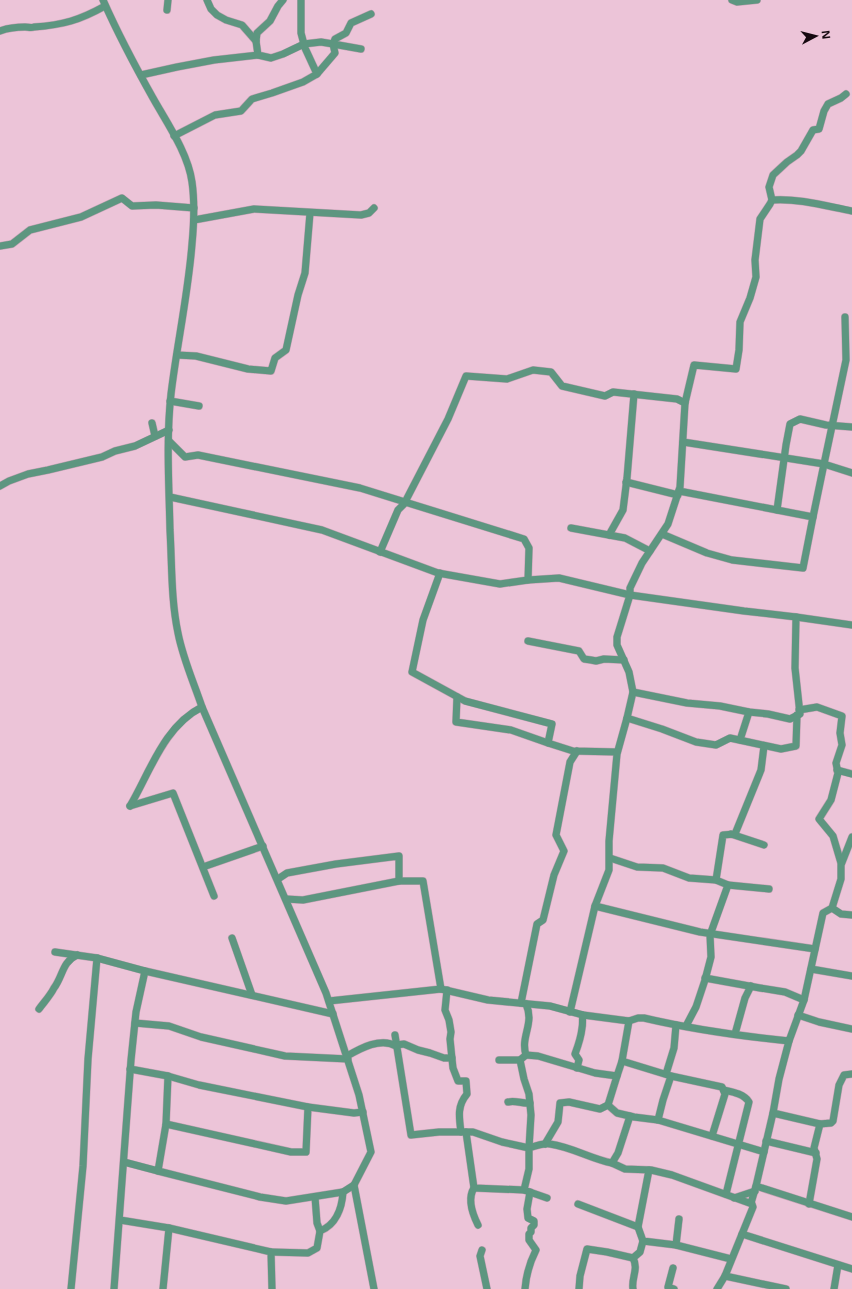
<svg xmlns="http://www.w3.org/2000/svg" width="852" height="1289" font-family="'Noto Sans',sans-serif">
  <rect width="100%" height="100%" fill="#ecc4d8"/>
  <g fill="none" stroke-linecap="round" stroke-linejoin="round">
    <g stroke="#c5a2b4" stroke-width="8">
      <g id="minor">
        <path d="M103,0C118,34 135,66 153,98C167,123 188,153 192,182C195,203 194,223 192,244C188,295 177,344 171,394C166,439 169,485 170,530C172,565 171,600 178,633C183,659 194,683 202,707L326,993L359,1095L371,1152L354,1185L374,1289"/>
        <polyline points="207,0 211,9 217,15 226,20 242,25 256,41"/>
        <polyline points="283,0 278,6 270,21 257,33 256,41 258,55 271,58 283,54 304,44 321,42 333,44 335,39 346,33 351,23 371,14"/>
        <polyline points="732,0 737,2 757,0"/>
        <polyline points="167,10 168,0"/>
        <path d="M0,31C8,28 16,27 25,27C28,27 31,28 34,27C63,25 80,20 105,6"/>
        <polyline points="317,74 335,53 333,44 361,49"/>
        <polyline points="141,75 177,67 214,60 258,55"/>
        <polyline points="174,136 215,115 241,111 252,99 272,93 303,82 317,74 305,48 301,33 301,0"/>
        <path d="M772,200C798,198 826,206 852,211"/>
        <polyline points="194,220 254,209 361,215 369,213 374,208"/>
        <polyline points="0,246 12,244 30,230 81,217 122,198 132,206 156,205 194,208"/>
        <polyline points="177,355 196,356 248,369 271,371 275,358 286,350 298,295 305,273 310,213"/>
        <polyline points="170,401 199,406"/>
        <polyline points="152,423 155,436"/>
        <polyline points="169,441 185,457 198,455 360,488 524,539 529,548 528,580"/>
        <polyline points="683,442 824,464 846,360 845,317"/>
        <polyline points="626,482 678,495"/>
        <polyline points="0,486 9,481 28,474 48,470 102,457 115,451 135,446 169,430"/>
        <polyline points="679,491 777,510"/>
        <polyline points="170,497 322,530 438,573 500,584 528,580 559,578 630,595 744,611 796,617 852,625"/>
        <polyline points="813,517 824,464 852,473"/>
        <polyline points="571,528 625,538 650,551"/>
        <polyline points="662,534 707,553 732,560 803,568 813,517 777,510 786,445 790,424 800,419 826,425 852,427"/>
        <polyline points="609,535 623,510 627,478 634,394"/>
        <polyline points="380,552 398,510 404,504 448,419 466,376 507,379 533,370 551,372 562,386 605,396 613,392 677,399 685,403"/>
        <polyline points="440,573 423,620 412,672 465,701 552,724 548,743 573,751 617,752"/>
        <polyline points="528,641 579,651 584,659 591,660 596,661 604,659 624,660"/>
        <polyline points="633,692 687,703 720,706 749,712 768,714 790,719 800,714 795,668 796,617"/>
        <polyline points="457,697 456,722 511,730 548,743"/>
        <polyline points="799,710 817,707 842,716 840,733 842,745 836,763 838,773 831,800 819,819 833,836 841,863"/>
        <polyline points="627,718 662,729 696,742 716,745 730,738 781,749 796,746 797,715"/>
        <polyline points="740,740 749,712"/>
        <polyline points="837,770 852,774"/>
        <polyline points="130,806 173,793 214,896"/>
        <path d="M130,806C150,772 164,726 202,707"/>
        <polyline points="731,834 764,845"/>
        <polyline points="610,858 637,867 663,868 689,878 716,880 728,885 710,935 711,957 705,980 696,1007 686,1026"/>
        <polyline points="203,867 263,846"/>
        <polyline points="278,879 287,873 336,864 399,856 399,881"/>
        <polyline points="716,880 723,835 735,834 761,770 764,746"/>
        <polyline points="728,885 769,889"/>
        <polyline points="286,899 303,900 399,881 423,881 441,989"/>
        <polyline points="595,906 700,932 815,949"/>
        <polyline points="832,908 841,914 852,915"/>
        <polyline points="232,938 252,995"/>
        <polyline points="55,952 97,958 145,971 333,1014"/>
        <polyline points="811,969 852,976"/>
        <polyline points="705,978 760,988 785,992 804,1000"/>
        <path d="M447,990L445,1010L449,1020L451,1032L450,1039L452,1059L453,1068L458,1081H466L467,1094C457,1106 459,1117 461,1132"/>
        <path d="M329,1001L441,989L488,1000L550,1006L583,1015L629,1021L638,1018H644C691,1029 740,1036 789,1041L804,1000L823,913L832,908L841,879V865L852,837"/>
        <polyline points="521,1003 537,924 543,920 554,875 564,851 556,835 570,762 577,751"/>
        <path d="M39,1009C44,1002 50,996 54,988C63,976 62,962 77,955"/>
        <polyline points="570,1012 595,906 609,870 609,841 617,754 627,718 633,692 629,672 617,645 617,637 630,595 630,588 642,563 668,524 680,487 685,403 694,365 736,369 739,350 740,322 750,298 756,277 755,260 760,219 770,204 772,200 769,187 773,175 787,162 797,155 801,151 813,130 819,129 824,111 828,104 841,98 846,94"/>
        <polyline points="798,1015 819,1022 852,1029"/>
        <polyline points="135,1023 169,1026 201,1037 285,1056 348,1059"/>
        <polyline points="735,1034 745,998 751,986"/>
        <polyline points="395,1035 411,1135 439,1132 473,1132 502,1142 529,1148 531,1115 529,1094 524,1079 520,1060 526,1055 538,1056 595,1073 617,1076 622,1061 629,1021"/>
        <polyline points="396,1045 404,1044 418,1050 430,1053 444,1058 452,1058"/>
        <path d="M526,1055C520,1036 535,1024 526,1004"/>
        <path d="M347,1056C361,1048 381,1037 396,1046"/>
        <polyline points="499,1060 520,1060"/>
        <polyline points="622,1061 671,1076 663,1100 658,1120"/>
        <path d="M577,1068L579,1060L575,1054C578,1046 581,1038 582,1028C583,1024 582,1020 583,1015"/>
        <polyline points="130,1069 168,1076 199,1085 308,1107 354,1113 363,1112"/>
        <polyline points="666,1074 674,1048 676,1025"/>
        <polyline points="617,1076 608,1105 617,1113 634,1117 658,1120 764,1152"/>
        <polyline points="671,1076 722,1087 725,1094 712,1136"/>
        <path d="M724,1090C733,1092 744,1094 749,1102L726,1194"/>
        <path d="M508,1102C516,1100 522,1104 530,1103"/>
        <polyline points="773,1113 779,1079 789,1041"/>
        <polyline points="166,1124 291,1152 306,1152 308,1107"/>
        <polyline points="820,1124 831,1123 833,1121 839,1085 844,1075 852,1074"/>
        <polyline points="466,1132 474,1188 524,1190"/>
        <polyline points="766,1141 816,1153"/>
        <polyline points="545,1144 558,1122 560,1103 569,1102 600,1109 608,1105"/>
        <polyline points="124,1162 158,1171 166,1124 168,1076"/>
        <polyline points="612,1163 625,1169 651,1170 672,1175 752,1204 753,1207 725,1276 717,1289"/>
        <polyline points="158,1171 260,1197 286,1201 343,1192 354,1185"/>
        <polyline points="756,1186 852,1217"/>
        <path d="M474,1188C467,1199 473,1215 478,1225"/>
        <polyline points="315,1197 317,1223 320,1231"/>
        <path d="M547,1198L524,1190L529,1169V1148C535,1146 544,1143 550,1144C572,1147 591,1159 612,1163L618,1153L630,1116"/>
        <polyline points="734,1198 755,1191"/>
        <polyline points="751,1203 756,1186 773,1113 820,1124 814,1148 817,1159 809,1204"/>
        <polyline points="578,1204 638,1227 649,1170"/>
        <polyline points="120,1220 169,1228 163,1289"/>
        <polyline points="638,1227 643,1241 676,1245 731,1259"/>
        <polyline points="169,1228 271,1252 272,1289"/>
        <polyline points="742,1234 852,1269"/>
        <polyline points="676,1245 679,1219"/>
        <polyline points="482,1250 480,1256 487,1289"/>
        <path d="M271,1252L308,1253L317,1248L320,1231C336,1225 342,1208 343,1192"/>
        <polyline points="673,1268 668,1287 674,1289"/>
        <polyline points="725,1276 786,1289"/>
        <polyline points="71,1289 83,1166 88,1059 97,958"/>
        <polyline points="114,1289 131,1060 136,1012 145,971"/>
        <path d="M525,1289C526,1275 530,1262 536,1250L529,1240V1234L531,1232V1228L534,1225V1221L528,1218L527,1209L530,1192"/>
        <polyline points="579,1289 580,1276 587,1249 607,1252 633,1258"/>
        <path d="M633,1289C631,1278 639,1269 633,1258L640,1252L643,1241"/>
        <polyline points="834,1289 838,1265"/>
      </g>
    </g>
    <use href="#minor" stroke="#5d9680" stroke-width="7"/>
  </g>
  <g transform="translate(816 36) rotate(83)" stroke="#ecc4d8" stroke-width="3" paint-order="stroke">
  <path d="M0-3L7 15L0 10L-7 15Z" fill="#160910"/>
  <text y="-6" font-size="11" font-weight="bold" text-anchor="middle" fill="#160910">N</text>
  </g>
</svg>
